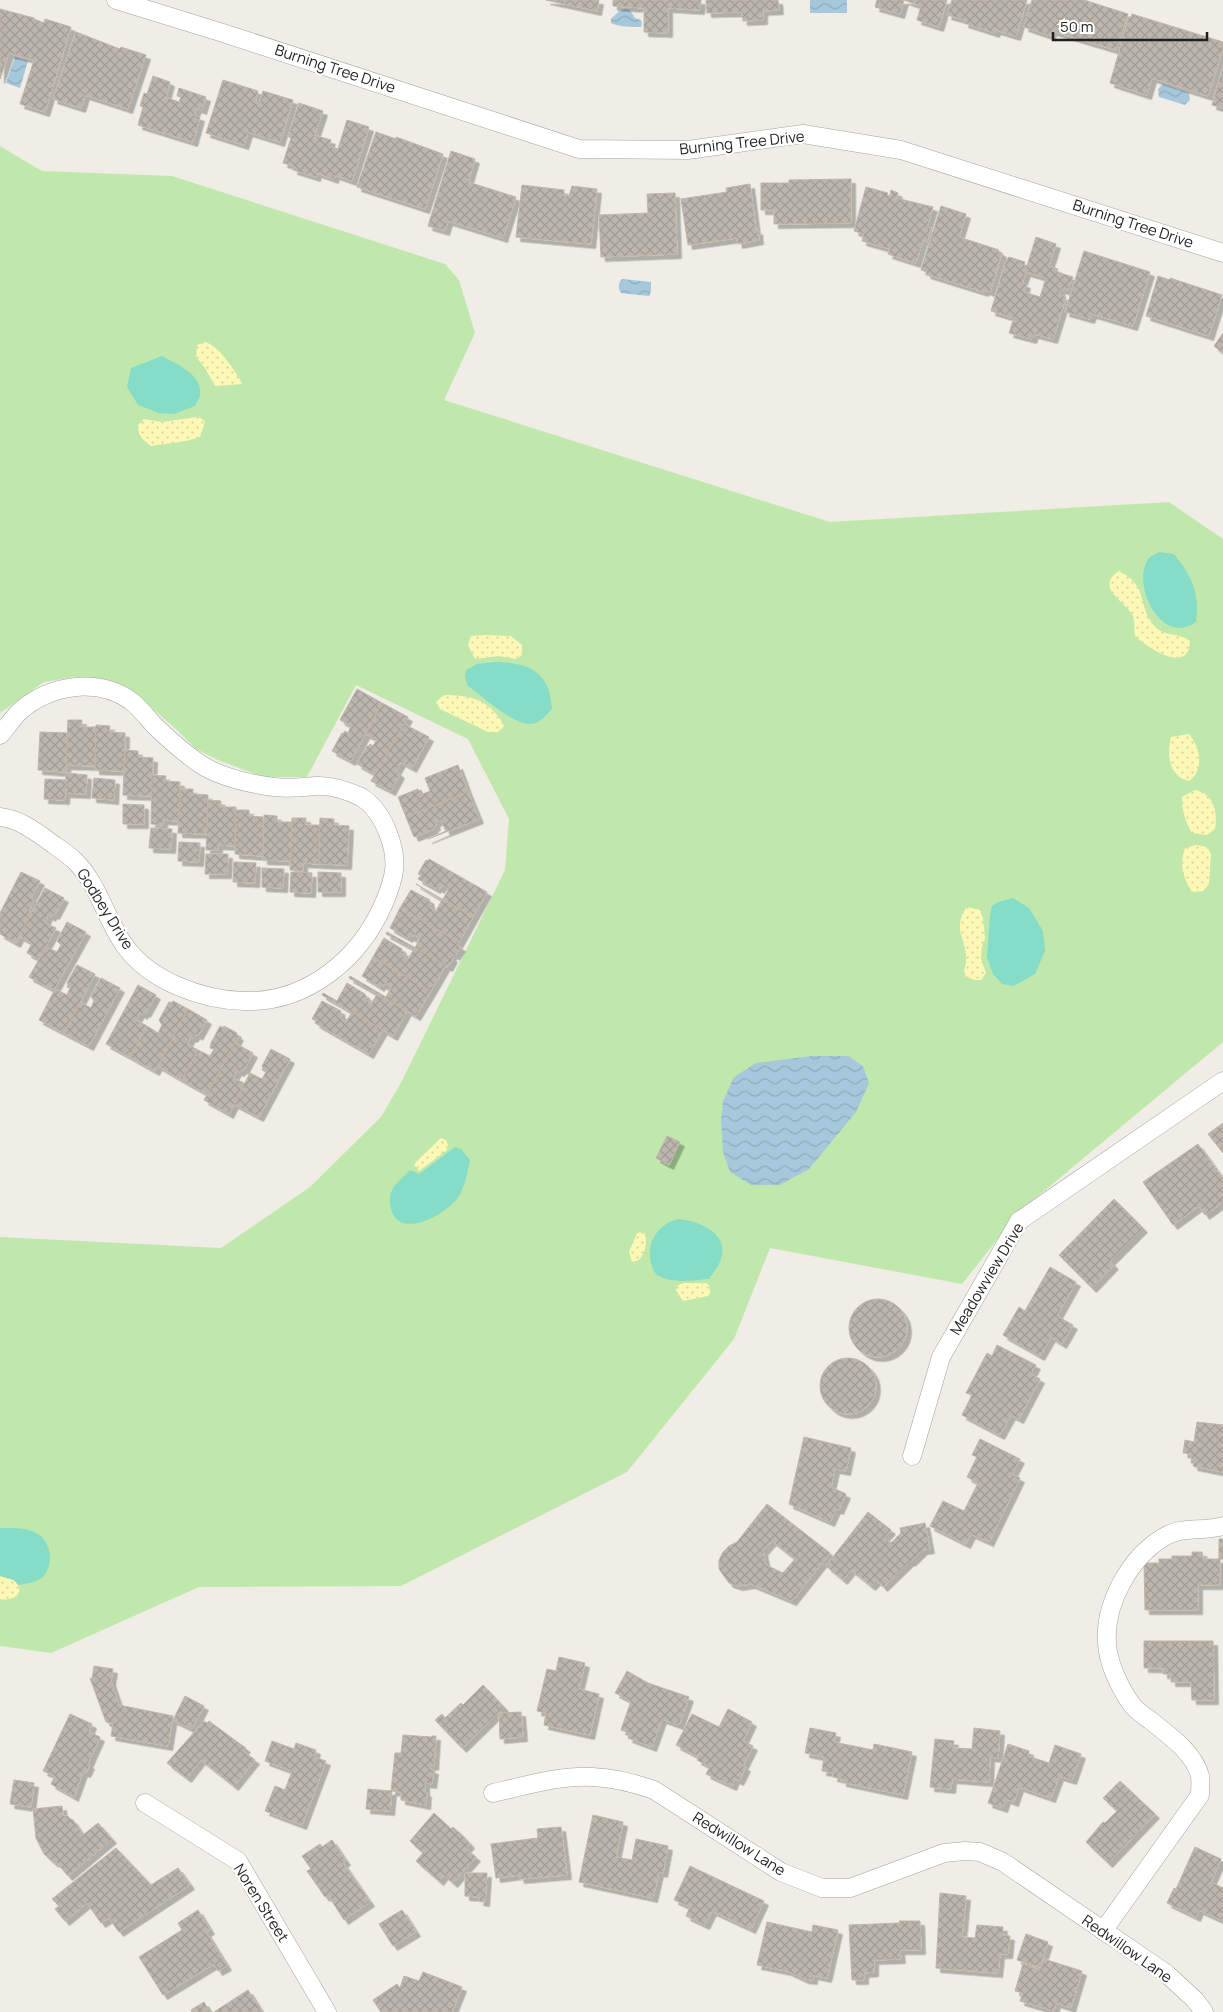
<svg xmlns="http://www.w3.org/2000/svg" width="1223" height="2012" font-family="Manrope,sans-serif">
  <defs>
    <pattern id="sand-dots" width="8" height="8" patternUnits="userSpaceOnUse" patternTransform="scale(1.25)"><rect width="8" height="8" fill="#fdf8b5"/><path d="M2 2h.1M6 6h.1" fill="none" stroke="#d8d49b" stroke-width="1.8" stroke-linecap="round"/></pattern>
    <pattern id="water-waves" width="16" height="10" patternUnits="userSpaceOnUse" patternTransform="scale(1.25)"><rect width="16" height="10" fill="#a6c8dc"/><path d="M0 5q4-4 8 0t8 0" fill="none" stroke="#8eabbc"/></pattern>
    <pattern id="building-cross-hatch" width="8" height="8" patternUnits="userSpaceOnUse" patternTransform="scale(1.25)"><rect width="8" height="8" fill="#bcb6ae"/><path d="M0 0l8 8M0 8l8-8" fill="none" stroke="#a19c95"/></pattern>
    <filter id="shadow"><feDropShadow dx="4.5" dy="4.5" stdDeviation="0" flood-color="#0004"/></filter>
  </defs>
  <rect width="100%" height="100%" fill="#efede5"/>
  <polygon fill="#c1e8ac" points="0,146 42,171 172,176 445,264 459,280 475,333 444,400 830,522 1169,502 1223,539 1223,1042 1020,1211 962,1284 770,1248 734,1339 627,1472 401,1586 199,1587 51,1653 0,1646 0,1237 221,1248 310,1187 381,1117 402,1081 505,870 509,819 468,739 356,685 307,777 263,777 218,760 196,749 176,729 137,695 105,680 74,677 44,682 0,713"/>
  <g fill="url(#sand-dots)">
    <path d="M206,342C222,349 233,369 243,384L215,386L205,368L196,357L197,345Z"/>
    <path d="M197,417L201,418L205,422L200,437L186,441L151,446C143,440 138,436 138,425L144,419L162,422Z"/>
    <path d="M1119,571C1148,585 1138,605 1152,623C1162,638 1179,632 1190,641C1189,676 1147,647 1135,636C1134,630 1135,622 1133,616C1128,603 1093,588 1119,571Z"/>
    <polygon points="485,635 511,636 522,645 522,655 516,659 499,656 475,659 468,645 471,636"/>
    <path d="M444,695C472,695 490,700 504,726L498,732H488L440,709L436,702Z"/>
    <path d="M1189,734C1200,747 1205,769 1189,781C1168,776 1167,754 1171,737Z"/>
    <path d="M1195,790C1198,791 1204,792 1206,795C1216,802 1217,819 1215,829L1207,835L1192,833C1185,821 1182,811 1182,797Z"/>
    <path d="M1196,845L1207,847L1211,854L1209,884L1203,891L1192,892C1183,878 1179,864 1185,848Z"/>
    <path d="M967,907L980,910L983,919L985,939L982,947L981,959L986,973L981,980H975L966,977L964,971C974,944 948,932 967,907Z"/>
    <polygon points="441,1138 446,1140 448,1145 447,1150 419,1171 414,1165 416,1162"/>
    <path d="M644,1232C648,1243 646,1251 639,1260L632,1262L629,1252L637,1233Z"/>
    <polygon points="683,1283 706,1283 709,1285 710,1293 708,1296 683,1301 676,1290 677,1286"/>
    <path d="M0,1576C6,1578 16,1579 18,1585C24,1597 8,1601 0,1599Z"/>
  </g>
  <g fill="#85dcc7">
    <path d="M162,356C176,364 203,374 200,395C200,398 196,403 195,406L174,414L159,413L138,405L127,387L131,368Z"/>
    <path d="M1159,552L1174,554C1192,576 1200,594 1196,622C1161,648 1130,582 1149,558C1151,556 1156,554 1159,552Z"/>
    <path d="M494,662C528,662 550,671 552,709C546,715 540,724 530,724C512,724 482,696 467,685L465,677L466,670L477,664Z"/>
    <polygon points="1013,898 1029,908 1043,931 1045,951 1035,974 1014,986 1002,984 993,974 987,957 990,915 992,906 998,902"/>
    <path d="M455,1147L461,1149L470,1160C468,1171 465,1186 459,1196C448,1214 399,1241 391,1209C390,1203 389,1196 392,1190C395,1183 405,1176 410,1170L419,1174Z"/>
    <path d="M679,1219C698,1221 730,1233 721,1259C719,1266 713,1273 709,1279C693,1280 673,1284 659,1276C654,1274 653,1268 651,1263C646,1243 658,1223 679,1219Z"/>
    <path d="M0,1528C13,1528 27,1527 38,1534C51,1543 54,1563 44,1576C38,1582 26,1584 18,1585L14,1580L0,1576Z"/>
  </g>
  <g fill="url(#water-waves)">
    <rect x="810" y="0" width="37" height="13"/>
    <path d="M624,9L630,10L635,18L641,20L642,24L641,27C632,27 618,27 611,23V19L617,13Z"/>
    <polygon points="15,57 28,61 20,88 6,83"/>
    <polygon points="1163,84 1189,93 1190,100 1185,105 1159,97 1158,89"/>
    <path d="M622,279L651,282V292L649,296L621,293C618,288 618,284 622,279Z"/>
    <polygon points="812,1056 848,1056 863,1066 869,1083 856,1112 809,1169 780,1185 751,1185 730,1172 723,1152 721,1120 723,1101 734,1077 756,1063"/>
  </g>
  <g fill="url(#building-cross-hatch)" stroke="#c0b6a8" fill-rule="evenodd" filter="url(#shadow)">
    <polygon points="546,0 599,0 597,11"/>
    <polygon points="613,0 701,0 700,10 668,8 668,33 644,32 644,8 613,6"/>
    <polygon points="706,0 778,0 779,10 763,11 763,20 743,21 742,12 707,13"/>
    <polygon points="877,0 947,0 939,27 917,20 921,6 904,0 900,14 875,7"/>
    <polygon points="952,0 1027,0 1016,36 996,30 995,33 964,23 965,20 947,15"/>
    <polygon points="1032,0 1084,0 1128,14 1116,50 1052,31 1051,36 1024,27"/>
    <polygon points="0,9 34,18 34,19 44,23 45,19 71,27 45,112 20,104 34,60 9,53 0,79"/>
    <polygon points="1132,14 1223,42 1223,48 1208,96 1152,78 1147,95 1110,83 1129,17 1131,17"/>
    <polygon points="76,32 120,49 121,47 146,55 128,109 85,95 81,108 53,99"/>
    <polygon points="1223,67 1223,108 1212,105"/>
    <polygon points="153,76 170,82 165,101 167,101 168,98 179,102 181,97 177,96 179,88 206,97 202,110 197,108 194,115 200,117 193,142 138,125 143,107 140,106 144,93 147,94"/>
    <polygon points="223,80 258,91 255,103 259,104 263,91 293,100 280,142 248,132 244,145 206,133"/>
    <polygon points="299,103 323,111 313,141 315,142 317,136 331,140 329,146 338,149 347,120 369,127 352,181 335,175 334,179 317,173 316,177 293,170 294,166 283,163 291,138 288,136"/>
    <polygon points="376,132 396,139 396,137 443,154 425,209 357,187"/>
    <polygon points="451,151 475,159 468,182 516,197 503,238 448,221 445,231 428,226"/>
    <polygon points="851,179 851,222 849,223 774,224 774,210 761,210 761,183 789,183 789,180"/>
    <polygon points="750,184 756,231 758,230 759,240 738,244 737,238 688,245 681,199 727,192 726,188"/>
    <polygon points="522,185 564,190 564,196 569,196 572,186 597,189 591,244 516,237"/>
    <polygon points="866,187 888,193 887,195 890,196 891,190 898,193 896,198 933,207 927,227 931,228 927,242 923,240 916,263 888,254 890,249 862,241 864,234 854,231"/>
    <polygon points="675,193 677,254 601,257 599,215 648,213 647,194"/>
    <polygon points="941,206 966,214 959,237 999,250 998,251 1002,253 990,292 985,290 984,292 926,274 927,272 921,270"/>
    <path d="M1036,237L1056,244L1049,266L1058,269L1057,272L1073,277L1067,291L1061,289L1059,295L1066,297L1053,339L1034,334L1032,339L1009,333L1014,318L991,311L1006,260L1009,257L1025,262L1024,265L1027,266ZM1026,272L1046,278L1040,297L1024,292L1026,284L1022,283Z"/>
    <polygon points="1084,251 1150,272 1133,326 1092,314 1090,319 1065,312"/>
    <polygon points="1158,276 1170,280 1170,278 1222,295 1209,336 1146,316"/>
    <polygon points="1223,333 1223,353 1214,346"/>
    <polygon points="357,689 382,703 351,761 332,751 342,733 343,734 345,731 348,733 351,726 340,720"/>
    <polygon points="382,703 408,717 375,774 357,764 367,746 368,747 370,744 373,746 377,739 366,734"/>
    <polygon points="68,720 82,720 81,727 96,727 95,766 66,765"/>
    <polygon points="404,724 429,737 412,768 401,762 396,771 400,774 391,791 371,781"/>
    <polygon points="96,725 110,726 109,732 125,733 124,771 95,770"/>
    <polygon points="40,732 67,733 66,772 38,770"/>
    <polygon points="125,750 138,751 138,757 153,758 152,796 123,795"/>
    <polygon points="458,765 468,792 406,817 398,797 418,789 419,791 421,790 423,794 430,791 425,778"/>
    <polygon points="66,773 87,775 86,794 65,793"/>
    <polygon points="152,775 166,776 165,781 180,782 179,821 163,820 163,825 151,824"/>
    <polygon points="94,778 115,780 114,800 92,798"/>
    <polygon points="45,779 66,780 65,800 44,799"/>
    <polygon points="180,789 193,789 193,794 208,795 207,834 178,833"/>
    <polygon points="468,792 479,819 428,839 446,831 441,820 435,822 436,826 433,827 434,829 414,837 406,817"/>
    <polygon points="208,800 221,801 221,807 236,807 235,846 218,845 218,850 206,850"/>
    <polygon points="123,804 144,805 144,824 123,824"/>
    <polygon points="236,810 249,810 249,816 263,817 263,856 235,854"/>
    <polygon points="264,815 277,816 277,822 292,822 291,861 263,860"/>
    <polygon points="292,818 306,818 305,825 320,825 319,864 303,863 303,871 290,870"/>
    <polygon points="320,818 334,819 334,825 349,826 347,865 319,864"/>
    <polygon points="151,828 172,829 171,849 149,848"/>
    <polygon points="179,842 200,843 199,862 178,861"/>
    <polygon points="206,854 228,854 227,874 205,874"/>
    <polygon points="429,859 487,892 473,917 443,899 449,889 442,885 440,889 437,887 436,889 418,879 421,875 418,874 426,860 428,861"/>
    <polygon points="234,862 256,863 255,883 233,882"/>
    <polygon points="262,868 284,869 283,888 262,887"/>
    <polygon points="21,872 40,881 31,898 34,900 29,911 32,912 16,943 0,934 0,913"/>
    <polygon points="291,872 312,873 311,893 290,892"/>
    <polygon points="318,872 341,873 341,892 318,892"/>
    <polygon points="416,884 473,917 459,942 400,908 411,890 430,900 429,902 431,904 429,907 436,911 442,900"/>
    <polygon points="45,888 64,898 55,915 53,914 51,917 48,915 45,923 56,928 39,959 27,953 32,943 19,936"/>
    <polygon points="400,908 459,942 457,945 461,947 455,956 453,954 451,956 453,958 448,967 415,948 420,938 414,934 412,938 410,936 408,938 390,928"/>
    <polygon points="67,922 86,932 54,990 29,977 46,947 57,952 61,945 57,941"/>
    <polygon points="387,932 446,965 431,991 373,957 384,938 402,949 401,951 404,952 402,956 408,959 414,949 386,934"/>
    <polygon points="373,957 431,991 416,1016 349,978 350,976 386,997 392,986 386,983 384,986 381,984 380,987 362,976"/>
    <polygon points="77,965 95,974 64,1033 39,1020 55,989 67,995 70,988 67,987 68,984 67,983"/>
    <polygon points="101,978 120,988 89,1046 64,1033 80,1002 91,1008 94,1001 91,996"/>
    <polygon points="347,983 365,994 365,995 367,997 365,1000 371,1004 377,994 407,1011 393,1036 322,995 323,993 337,1001"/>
    <polygon points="138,985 156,995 146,1013 144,1012 143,1015 140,1013 136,1020 147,1026 130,1057 106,1044"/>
    <polygon points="173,1001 188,1009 155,1071 130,1057 147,1026 158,1033 162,1025 159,1020 169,1002 172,1003"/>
    <polygon points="322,1001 341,1011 340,1013 342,1015 340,1018 346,1022 352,1012 383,1030 369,1054 315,1023 316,1021 312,1019"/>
    <polygon points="188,1009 207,1020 198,1036 196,1034 193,1038 191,1037 187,1044 198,1050 182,1080 158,1066"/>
    <polygon points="220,1026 223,1028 224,1026 237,1033 236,1035 239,1036 207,1094 182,1080 198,1050 210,1056 214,1049 210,1048 211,1043"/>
    <polygon points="235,1043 253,1053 244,1070 242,1069 240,1072 237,1071 233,1078 244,1083 229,1114 204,1100"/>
    <polygon points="271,1049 290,1059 259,1117 234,1104 250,1073 262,1079 266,1072 262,1070 263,1068 262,1066"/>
    <polygon points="1223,1123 1223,1153 1208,1134"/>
    <polygon points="667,1136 680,1142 669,1165 656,1158"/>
    <polygon points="1198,1144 1223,1179 1223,1202 1205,1215 1199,1206 1173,1225 1143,1182"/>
    <polygon points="1114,1199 1143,1228 1110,1261 1114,1265 1092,1288 1059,1255"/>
    <polygon points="1050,1267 1076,1282 1057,1316 1073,1325 1062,1344 1051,1337 1040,1356 1003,1335 1019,1307 1025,1311"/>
    <circle cx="878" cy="1328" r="29"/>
    <polygon points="997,1345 1036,1365 1031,1374 1040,1379 1019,1419 1011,1415 1000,1435 962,1415 972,1395 966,1393 987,1353 992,1356"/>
    <circle cx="848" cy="1386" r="28"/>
    <polygon points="1197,1422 1223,1425 1223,1472 1193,1466 1194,1463 1191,1463 1192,1454 1183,1453 1185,1440 1194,1442"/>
    <polygon points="804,1437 851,1448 846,1471 835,1469 831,1487 846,1494 839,1510 836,1509 830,1522 789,1504"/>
    <polygon points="980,1439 1020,1459 1012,1474 1020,1478 989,1542 971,1534 966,1544 930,1526 943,1501 964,1511 978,1483 967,1477 977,1457 972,1455"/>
    <path d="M767,1504L830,1553L792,1601L751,1584L738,1586L729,1583L719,1569V1560L723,1552L729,1546L737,1542ZM772,1541L795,1559L783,1573L766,1565L763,1551Z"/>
    <polygon points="868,1512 891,1530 884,1538 891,1543 901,1533 900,1528 925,1523 930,1549 923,1550 911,1562 910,1561 883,1587 877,1580 871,1586 851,1570 843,1580 826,1566"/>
    <polygon points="1219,1539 1223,1539 1223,1559 1220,1559 1220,1585 1198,1585 1198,1610 1145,1610 1144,1563 1159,1563 1159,1559 1172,1559 1172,1556 1192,1556 1192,1552 1202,1552 1203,1559 1219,1559"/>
    <polygon points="1144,1641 1213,1641 1214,1700 1192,1700 1191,1682 1171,1682 1171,1674 1163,1674 1163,1668 1144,1668"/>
    <polygon points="559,1657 585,1663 579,1689 599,1694 590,1735 544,1725 546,1713 537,1711 547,1669 556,1671"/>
    <polygon points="94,1666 113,1669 111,1681 119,1705 173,1716 168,1746 111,1736 113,1723 106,1722 90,1678 92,1679"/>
    <polygon points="627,1671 648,1683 689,1697 679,1725 662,1719 652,1747 628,1738 630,1733 621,1730 631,1701 615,1693"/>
    <polygon points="483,1685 504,1707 462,1748 435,1720 442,1714 445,1718 461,1703 463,1705"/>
    <polygon points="185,1696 204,1706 192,1729 173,1720"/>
    <polygon points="728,1709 752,1722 743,1741 753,1746 743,1766 746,1767 739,1781 735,1779 732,1786 706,1774 710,1767 697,1760 699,1757 676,1745 692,1714 719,1727"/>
    <polygon points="521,1712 523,1737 500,1739 499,1713"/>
    <polygon points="70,1714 92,1724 89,1732 100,1737 88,1764 90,1765 86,1773 83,1772 74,1797 51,1784 55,1776 43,1771"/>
    <polygon points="204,1721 207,1723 209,1721 236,1741 246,1748 243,1751 255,1760 234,1786 201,1760 187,1778 167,1763"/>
    <polygon points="810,1728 836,1733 834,1742 873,1750 874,1744 912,1752 903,1795 842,1782 842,1779 833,1777 834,1773 822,1771 824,1757 805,1753"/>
    <polygon points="974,1728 1000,1731 998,1758 990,1757 989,1782 952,1779 951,1789 930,1787 935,1739 954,1741 953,1748 972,1749"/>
    <polygon points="403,1735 432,1737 432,1736 436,1736 434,1766 431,1765 430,1769 434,1770 432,1784 425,1783 425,1792 427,1793 426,1805 401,1800 401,1792 392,1791 390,1811 366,1809 368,1789 391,1791 395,1753 401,1753"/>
    <polygon points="272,1741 294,1749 296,1743 316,1750 314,1757 326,1761 302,1825 265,1811 275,1786 285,1790 292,1771 265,1761"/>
    <polygon points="1008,1744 1029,1751 1028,1756 1049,1763 1055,1745 1081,1754 1072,1780 1059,1776 1051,1798 1019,1787 1014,1802 1006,1799 1003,1808 988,1803"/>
    <polygon points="14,1780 34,1783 31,1807 10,1804"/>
    <polygon points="1120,1781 1155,1814 1108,1863 1086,1842 1103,1822 1105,1823 1117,1811 1103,1798"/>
    <polygon points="62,1806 63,1816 68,1816 69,1818 73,1820 83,1835 98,1823 112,1839 68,1876 57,1863 53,1862 44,1854 36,1838 33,1809"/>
    <polygon points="434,1813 451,1829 453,1827 463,1836 470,1844 466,1849 476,1857 453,1883 444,1875 439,1881 416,1861 423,1853 410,1841"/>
    <polygon points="593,1815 623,1822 616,1857 632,1860 636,1839 668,1846 663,1873 659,1872 653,1898 579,1882"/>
    <polygon points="561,1827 567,1875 520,1879 519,1875 496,1878 491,1844 538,1838 537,1829"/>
    <polygon points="332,1840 346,1861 343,1863 370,1902 344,1920 328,1895 325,1897 307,1871 311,1869 302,1856 320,1844 322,1847"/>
    <polygon points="1195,1847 1221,1859 1211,1882 1223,1888 1223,1921 1199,1910 1196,1917 1167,1903 1174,1888 1176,1889"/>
    <polygon points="116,1848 151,1885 178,1868 190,1885 119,1932 109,1918 101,1923 87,1903 65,1921 55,1909 59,1906 52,1899"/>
    <polygon points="690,1866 764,1901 751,1929 712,1911 705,1925 686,1916 690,1907 674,1900"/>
    <polygon points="465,1873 487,1873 485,1902 479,1901 480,1897 465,1896"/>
    <polygon points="940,1893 966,1896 962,1937 975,1938 977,1925 1003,1927 1002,1935 1010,1936 1008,1954 1000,1954 998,1973 936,1968"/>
    <polygon points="198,1910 210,1930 206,1932 227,1966 218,1971 214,1964 163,1995 139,1957 182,1930 178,1923"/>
    <polygon points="402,1910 416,1932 393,1946 379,1924"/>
    <polygon points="899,1921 920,1921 921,1950 900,1950 901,1959 874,1960 874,1972 864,1973 864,1980 852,1980 849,1925 900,1923"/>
    <polygon points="767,1922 812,1932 813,1925 838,1930 827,1978 813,1975 813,1980 804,1979 787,1971 757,1965"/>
    <polygon points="1026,1934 1048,1942 1040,1967 1017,1960"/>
    <polygon points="1044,1959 1082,1971 1071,2008 1056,2003 1054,2011 1020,2001 1023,1993 1015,1991 1023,1964 1040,1970"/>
    <polygon points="423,1972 462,1987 452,2012 381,2012 373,2000 397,1984 400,1988 404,1976 419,1981"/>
    <polygon points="248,1990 262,2012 214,2012"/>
    <polygon points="204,2002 210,2012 192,2012 191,2010"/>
  </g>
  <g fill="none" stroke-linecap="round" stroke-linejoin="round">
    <g stroke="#a3a3a3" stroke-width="19">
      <g id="minor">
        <polyline points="116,0 223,33 579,149 688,150 803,134 901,150 1223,253"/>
        <path d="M0,735C7,727 13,718 20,711C50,685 97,677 131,701C139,707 146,716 153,724C167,738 183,752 200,764C220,777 251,784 274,787C289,789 302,787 316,786C330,785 348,791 361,797C374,805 383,820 388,833C399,861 395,877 384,903C360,959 307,1003 244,1001C202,1000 150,981 125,946C106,920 99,885 75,861C67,853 55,846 46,839C32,829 18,819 0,817"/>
        <polyline points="912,1456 941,1357 1019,1221 1223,1081"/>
        <path d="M493,1793C525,1786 560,1775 593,1777C614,1778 634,1783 654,1790L781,1872L822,1888H850L944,1853L965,1851L980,1852L1003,1862L1167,1974L1195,2000L1204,2012"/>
        <polyline points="145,1803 238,1861 327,2012"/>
        <path d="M1103,1931L1200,1795C1200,1789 1201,1782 1200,1776C1194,1752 1168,1735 1150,1720C1144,1716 1137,1711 1132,1705C1120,1688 1108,1664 1107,1643C1104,1604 1130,1557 1164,1537C1181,1526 1204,1532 1223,1526"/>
      </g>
    </g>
    <use href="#minor" stroke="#fff" stroke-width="18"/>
  </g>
  <g text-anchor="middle" stroke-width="4.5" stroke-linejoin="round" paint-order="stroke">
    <g font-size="15" fill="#1f1f1f" stroke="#fff">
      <text transform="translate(335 69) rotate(18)" y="5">Burning Tree Drive</text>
      <text transform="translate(742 143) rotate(-6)" y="5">Burning Tree Drive</text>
      <text transform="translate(1133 224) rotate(18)" y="5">Burning Tree Drive</text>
      <text transform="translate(105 909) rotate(58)" y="5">Godbey Drive</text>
      <text transform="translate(987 1279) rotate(-59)" y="5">Meadowview Drive</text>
      <text transform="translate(739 1844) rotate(32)" y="5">Redwillow Lane</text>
      <text transform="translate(261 1903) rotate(58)" y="5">Noren Street</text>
      <text transform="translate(1127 1949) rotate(35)" y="5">Redwillow Lane</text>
    </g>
  </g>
  <path d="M1053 32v8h154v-8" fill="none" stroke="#1f1f1f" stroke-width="2.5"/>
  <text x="1060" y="32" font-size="15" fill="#1f1f1f" stroke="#ffffff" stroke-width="4" paint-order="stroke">50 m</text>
</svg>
